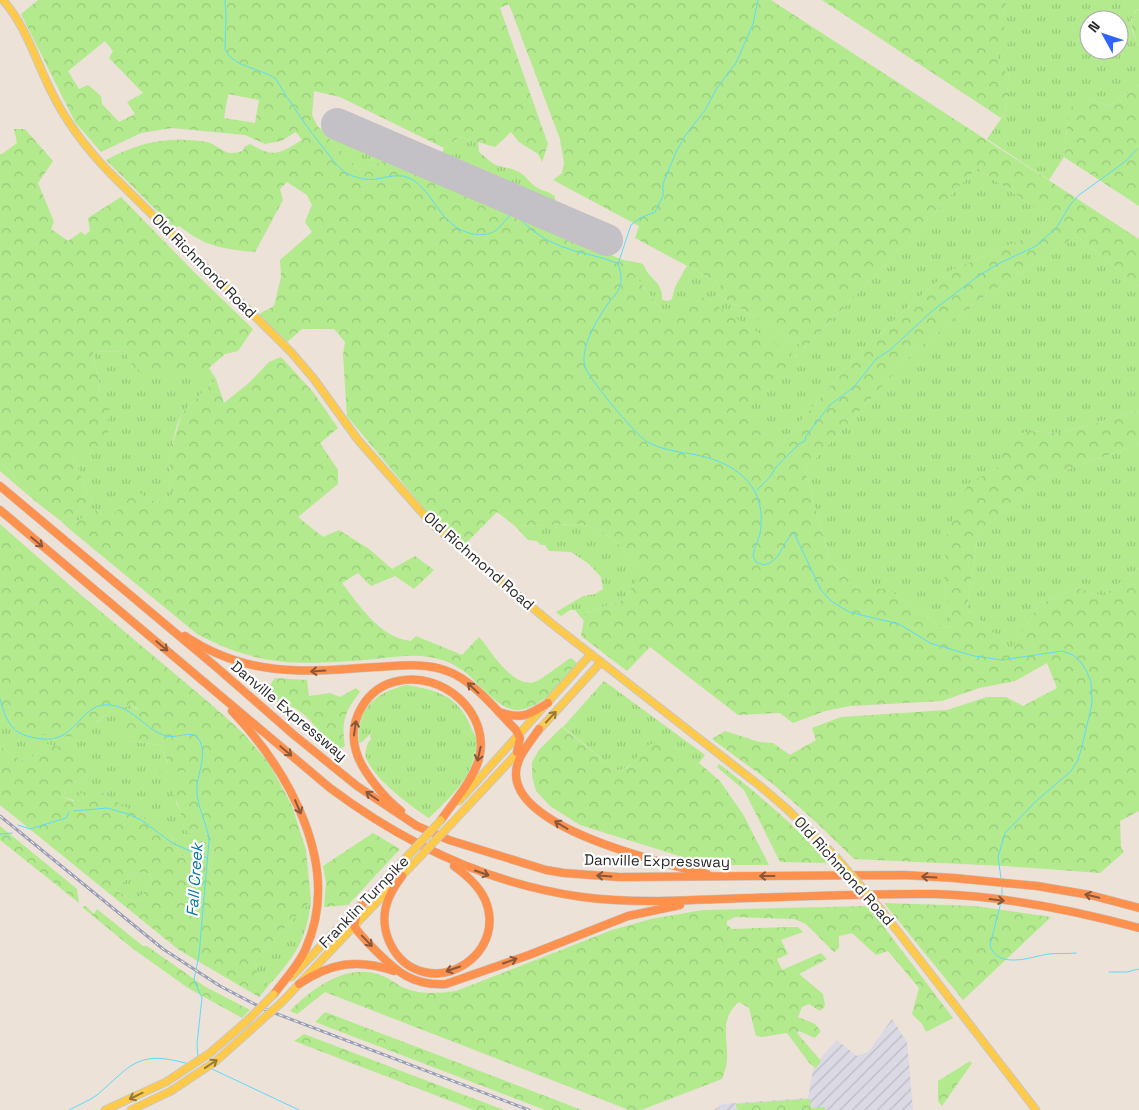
<svg xmlns="http://www.w3.org/2000/svg" width="1139" height="1110" font-family="'Space Grotesk',sans-serif">
  <defs>
    <pattern id="industrial-furrows" width="10" height="10" patternUnits="userSpaceOnUse" patternTransform="scale(1.25)"><rect width="10" height="10" fill="#dbd9e3"/><path d="M-1 1l2-2M0 10L10 0M9 11l2-2" fill="none" stroke="#bcbac3"/></pattern>
    <pattern id="grass-tufts" width="24" height="20" patternUnits="userSpaceOnUse" patternTransform="scale(1.25)"><rect width="24" height="20" fill="#b2ea8d"/><path d="M3 7l-1-3M5 7V3M7 7l1-3M15 17l-1-3M17 17v-4M19 17l1-3" fill="none" stroke="#99c97a"/></pattern>
    <pattern id="forest-crowns" width="20" height="18" patternUnits="userSpaceOnUse" patternTransform="scale(1.25)"><rect width="20" height="18" fill="#b2ea8d"/><path d="M2 6a3 3 0 1 1 6 0M12 15a3 3 0 1 1 6 0" fill="none" stroke="#99c97a"/></pattern>
  </defs>
  <rect width="100%" height="100%" fill="#ece2d7"/>
  <polygon fill="url(#industrial-furrows)" points="892,1019 907,1042 913,1110 714,1110 723,1104 808,1098 814,1065 837,1040 857,1056 868,1052"/>
  <g fill="url(#grass-tufts)" fill-rule="evenodd">
    <path d="M1001,0H1139V9L1136,10L1131,19L1132,31L1139,46V85L1109,106L1082,96L1068,116L1064,157L1049,180L987,139L1005,113L1009,75L999,65L997,56L999,23L1007,5ZM1089,20H1119V50H1089Z"/>
    <polygon points="318,127 387,160 359,170"/>
    <path d="M460,137L478,142L479,152C484,156 489,161 494,164C501,168 509,167 517,171C526,175 530,184 538,188C544,192 550,191 555,197V202H550L441,155L444,148Z"/>
    <polygon points="977,168 1050,218 1035,234 950,271 912,303 851,362 779,446 743,413 797,356 666,316 623,260 640,263 644,265 647,272 658,284 662,293 662,300 668,301 672,299 675,287 687,266 721,284 717,294 805,348"/>
    <polygon points="1076,236 1139,286 1139,411 1059,433 1031,431 1000,466 968,485 944,588 953,627 944,628 887,589 857,589 829,558 805,470 913,353 980,299"/>
    <polygon points="125,351 134,368 202,372 209,368 216,379 182,413 177,425 170,452 169,479 173,494 161,502 149,500 137,491 112,516 102,516 96,510 67,527 61,521 92,502 71,452 90,452 99,443 109,398 100,398 99,379 93,352"/>
    <polygon points="1139,444 1139,568 1103,596 1077,588 1040,604 1011,650 967,607 978,534 1038,480"/>
    <polygon points="0,461 35,501 0,471"/>
    <polygon points="581,524 599,529 623,548 636,565 636,582 623,600 585,613 584,621 575,610 570,610 561,616 556,612 583,596 595,594 603,589 601,577 589,564 571,552 549,551 545,545 541,545 537,541 528,540 515,526"/>
    <polygon points="604,681 705,755 699,763 693,767 675,748 633,762 626,768 617,771 563,727"/>
    <path d="M406,685C439,690 460,697 472,730C473,733 475,735 476,737C478,744 475,757 472,764C464,786 445,802 429,818C410,806 376,780 367,760C364,753 366,747 369,741L371,740L370,734L363,741L359,743C357,708 375,693 406,685Z"/>
    <polygon points="130,705 138,710 133,718 128,741 160,745 168,763 183,770 187,774 176,802 181,812 181,822 188,833 203,828 213,849 210,875 202,874 197,868 200,858 189,852 181,857 170,834 147,821 63,797 67,786 88,774 48,744 26,762 14,756 0,746 0,712 5,712 14,726 97,722 108,713"/>
    <polygon points="136,872 149,874 153,882 135,902 128,899 115,889"/>
    <path d="M311,901C306,941 295,956 269,985L258,975L255,959Z"/>
  </g>
  <g fill="url(#forest-crowns)" fill-rule="evenodd">
    <path d="M38,0H771L1139,239V286L1076,236L980,299L913,353L805,470L829,558L857,589H887L944,628L953,627L944,588L946,538L968,484L1000,466L1001,438L1031,431L1059,433L1139,411V444L1038,480L978,534L967,607L1011,650L1040,604L1077,588L1103,596L1139,568V811L1120,821L1121,848L1124,852L1100,873L1005,866L854,859L817,823L773,784L712,739L725,731L759,742L773,743L790,755L816,740L812,728L841,717L947,710L987,697H1006L1023,706L1057,688L1047,663L1015,681L979,688L942,701L850,706L825,711L793,723L780,713L738,715L650,647L627,671L581,636L585,613L623,600L636,582V565L623,548L599,529L581,524L515,526L497,512L463,546L436,523L347,416L343,355L345,342L334,329H302L286,343L259,314L274,306L281,277L280,260L312,232L305,222L312,205L307,195L287,182L280,189L283,200L255,252C225,249 204,247 180,226L174,228L106,160C139,142 169,136 207,142C215,144 223,153 231,153C235,153 239,152 243,151L244,147L250,144C275,158 279,154 302,140L296,132L281,141L265,144L245,135L172,128L141,133L101,152L75,122L21,14ZM509,4L560,139L564,163L562,173L553,180L639,226L635,238L721,284L717,294L805,348L977,168L1050,218L1035,234L950,271L912,303L851,362L779,446L744,413L797,357L701,296L666,316L623,260L387,160L359,170L318,127L312,115L314,91L340,97L444,148L460,137L495,147L511,132L519,142L538,154L542,162L548,144L500,8ZM105,41L113,51L109,58L143,93L127,102L135,114L119,122L102,104L101,96L88,85L79,89L68,71ZM228,94L259,100L255,123L224,118Z"/>
    <polygon points="822,0 1001,0 1007,5 999,23 1014,36 997,56 999,65 1009,75 1005,113 1001,118"/>
    <path d="M1139,9V46C1134,34 1125,17 1139,9Z"/>
    <polygon points="1139,85 1139,206 1064,157 1068,116 1070,108 1082,96 1109,106"/>
    <polygon points="14,129 25,129 53,161 38,183 54,222 51,229 68,241 81,232 85,235 90,231 88,218 121,197 194,272 253,329 238,351 225,354 209,368 202,372 147,374 134,368 125,351 93,352 99,379 100,398 109,398 108,437 90,452 71,452 92,502 61,521 35,501 0,461 0,154 2,154 17,143"/>
    <path d="M281,357L313,392L338,428L320,443L338,470V484L298,517L323,537L339,530L369,549L392,569L415,556L434,570L414,589L395,576L371,586L358,573L342,583C359,605 380,638 411,641L416,636L462,655L479,637C491,651 513,689 535,682C543,679 562,663 571,658L577,663C563,681 544,707 519,710C500,712 479,683 465,672C455,665 446,660 434,658C412,653 388,658 366,660C299,665 259,667 197,634L67,527L96,510L102,516H112L137,490L149,500L161,502L173,494L169,479L170,452L182,413L216,379L224,403L250,382L269,362Z"/>
    <path d="M0,524L74,589L213,706L242,732L269,763L292,806L306,850L311,901L255,959L258,975L269,985L259,997L179,950L0,805V746L14,756L26,762L48,744L60,747L86,767L88,774L67,786L63,797L73,801L81,793L96,789L170,834L181,857L189,852L200,858L197,868L202,874H210L213,849L203,828L188,833L181,822V812L173,793L187,774L183,770L165,775L159,771L168,762L160,745L128,741L120,733L123,722L133,718L138,709L130,705L108,713L77,737L28,734L14,726L5,712H0ZM136,872L149,874L153,882L135,902L128,899L115,889Z"/>
    <path d="M275,678L307,680L309,696L330,693L340,697L356,688L360,692C345,711 341,722 345,746L334,752C322,735 308,712 288,705C278,701 271,703 262,696Z"/>
    <polygon points="562,727 617,771 627,768 648,745 663,741 675,748 693,766 699,763 719,780 743,814 769,865 719,865 689,859 580,825 550,806 536,791 532,776 532,762 539,750"/>
    <path d="M719,764C760,795 794,825 829,863L780,862L744,790L717,767Z"/>
    <polygon points="0,826 77,889 79,903 0,840"/>
    <polygon points="373,833 400,849 348,905 324,907 326,883 323,866"/>
    <polygon points="884,903 975,906 1051,917 963,1000"/>
    <polygon points="86,906 94,914 97,909 143,946 147,946 204,986 250,1010 242,1018 188,988 132,948 82,907"/>
    <path d="M868,906L953,1018L926,1032L922,1024L912,1014L919,988L888,951L876,955L852,933L839,936V948L834,952L806,924L794,919L735,917L727,921V925L732,929L788,927H798L803,932L781,940L788,954L777,959L782,970L821,953L827,959L799,974L823,994L825,1006L820,1011L809,1004L802,1007L798,1017L815,1024L821,1031L815,1038L799,1031L797,1033L821,1061L816,1068L810,1064L787,1033L762,1037L756,1036L749,1008L739,1002C716,1021 731,1043 726,1067C725,1071 723,1075 722,1079L641,1110H629L325,992L297,1014L290,1011C312,988 349,961 383,976C391,979 398,986 407,989C424,995 439,993 456,991L612,930L651,919L703,910Z"/>
    <polygon points="325,1012 582,1110 545,1110 315,1022"/>
    <polygon points="304,1034 504,1110 474,1110 294,1041"/>
    <polygon points="970,1061 972,1063 942,1106 938,1101 938,1081"/>
    <polygon points="810,1099 811,1108 825,1107 825,1110 739,1110 737,1109 736,1104"/>
  </g>
  <g fill="none" stroke-linecap="round" stroke-linejoin="round">
    <g stroke="#5ddbfc" stroke-width="1">
      <path d="M225,0L226,17L225,49C232,67 261,68 276,79C291,104 307,128 326,151C331,158 336,165 343,171C349,175 357,178 364,179C379,182 395,171 409,178C435,190 438,227 473,234C480,235 489,235 495,231C503,226 506,217 514,212C529,230 546,242 569,249C585,255 602,256 618,264C621,272 622,279 620,286C618,293 611,299 607,305C597,320 576,353 587,371C594,384 634,433 646,441C660,450 681,452 697,455C739,464 768,488 760,534C758,541 754,548 753,556L756,562L764,565C783,560 781,542 794,533L821,590L831,601L849,612L899,624L930,643L974,656L1002,660L1062,651L1073,655L1080,661L1086,670L1091,682L1092,703L1082,747L1078,760L1071,771L1034,803L1005,833L998,857L1001,878"/>
      <polyline points="618,264 631,225 640,218 655,212 663,196 663,184 676,152 685,136 705,110 717,88 736,63 753,24 758,0"/>
      <polyline points="757,490 770,477 776,467 799,444 805,441 806,436 830,405 854,387 876,359 890,350 931,312 978,276 1000,263 1036,246 1057,227 1070,205 1079,195 1126,161 1137,149"/>
      <path d="M0,699C5,717 10,733 31,737C41,739 51,741 61,736C79,728 87,702 110,705C133,707 146,730 166,736C177,739 194,728 200,741C207,756 198,772 197,786C195,805 208,823 209,841L199,955L194,980L202,998L197,1044L198,1058"/>
      <polyline points="74,811 107,808 128,814 141,820 174,844 207,858"/>
      <polyline points="18,825 30,829 66,818 69,812"/>
      <polyline points="0,834 12,833"/>
      <polyline points="1002,896 1002,885"/>
      <path d="M1001,902L990,945C997,970 1031,957 1048,954C1057,953 1067,954 1076,953"/>
      <polyline points="1109,972 1127,972 1139,969"/>
      <polyline points="210,1068 299,1110"/>
      <path d="M69,1110C78,1105 89,1101 97,1095C132,1065 137,1049 189,1064"/>
    </g>
    <polyline stroke="#c3c0c6" stroke-width="32" points="337,124 607,240"/>
    <g stroke="#c7c7c7" stroke-width="9">
      <g id="major">
        <path d="M3,0C26,26 36,61 51,91C66,122 85,147 109,172L291,352L314,379L358,440L433,525L551,623L760,786L787,809L835,856"/>
        <polyline points="537,732 601,662"/>
        <polyline points="459,801 591,654"/>
        <polyline points="452,823 521,749"/>
        <polyline points="882,911 1036,1110"/>
        <polyline points="291,977 404,860"/>
        <polyline points="282,1002 413,864"/>
        <polyline points="105,1110 166,1082"/>
        <polyline points="131,1110 171,1091"/>
      </g>
    </g>
    <g stroke="#c7c7c7" stroke-width="9">
      <g id="highway">
        <polyline points="0,486 215,666 294,735 357,786 417,826 449,840 546,870 564,873 619,877 904,875 954,878 1037,886 1090,895 1139,908"/>
        <path d="M0,510L330,788C405,844 488,884 582,897C628,903 674,901 721,899C792,897 864,893 936,894C1004,896 1073,910 1139,928"/>
        <path d="M185,636C248,678 306,672 376,667C400,666 425,662 447,671C473,680 497,711 516,730L520,738L517,752"/>
        <path d="M232,711C288,770 343,865 306,948C299,965 285,979 274,994"/>
        <path d="M499,712C522,720 528,715 548,703"/>
        <path d="M539,729C530,743 515,758 516,775C518,830 663,863 707,874"/>
        <path d="M401,811C385,799 361,770 356,751C347,720 367,687 398,681C443,671 491,713 479,759C472,782 455,800 441,820"/>
        <path d="M402,876C396,884 390,893 387,903C378,930 394,965 424,972C454,979 484,957 489,928C493,900 475,881 454,866"/>
        <path d="M365,900L357,913L354,926C360,935 367,942 375,950C397,972 413,986 446,984L529,955L628,916L680,905"/>
        <path d="M299,984C330,963 358,958 394,971"/>
      </g>
    </g>
    <use href="#major" stroke="#ffca49" stroke-width="7"/>
    <use href="#highway" stroke="#ff914f" stroke-width="8"/>
    <g stroke="#9a9fb5" stroke-width="3">
      <polyline id="rail" points="0,816 163,949 220,986 264,1009 529,1110"/>
    </g>
    <use href="#rail" stroke="#fff" stroke-width="1" stroke-dasharray="4" stroke-linecap="butt"/>
    <g stroke="#c7c7c7" stroke-width="9" stroke-linecap="butt">
      <g id="major-bridge">
        <polyline points="835,856 882,911"/>
        <polyline points="404,860 441,820"/>
        <polyline points="413,864 452,823"/>
        <polyline points="166,1082 210,1053 247,1021 274,994"/>
        <polyline points="171,1091 216,1061 282,1002"/>
      </g>
    </g>
    <use href="#major-bridge" stroke="#ffca49" stroke-width="7"/>
  </g>
  <defs><path id="oneway-shaft" d="M-6 0H5M1.5-3L5.5 0L1.5 3" fill="none" stroke-width="1.6" stroke-linecap="round" stroke-linejoin="round" transform="scale(1.25)"/></defs>
  <g stroke="#89573a">
    <use href="#oneway-shaft" transform="translate(37 542) rotate(40)"/>
    <use href="#oneway-shaft" transform="translate(162 646) rotate(40)"/>
    <use href="#oneway-shaft" transform="translate(318 671) rotate(176)"/>
    <use href="#oneway-shaft" transform="translate(473 688) rotate(-137)"/>
    <use href="#oneway-shaft" transform="translate(355 728) rotate(-82)"/>
    <use href="#oneway-shaft" transform="translate(286 751) rotate(40)"/>
    <use href="#oneway-shaft" transform="translate(479 754) rotate(103)"/>
    <use href="#oneway-shaft" transform="translate(372 796) rotate(-145)"/>
    <use href="#oneway-shaft" transform="translate(298 807) rotate(67)"/>
    <use href="#oneway-shaft" transform="translate(561 825) rotate(-149)"/>
    <use href="#oneway-shaft" transform="translate(482 873) rotate(19)"/>
    <use href="#oneway-shaft" transform="translate(604 876) rotate(-176)"/>
    <use href="#oneway-shaft" transform="translate(767 876) rotate(180)"/>
    <use href="#oneway-shaft" transform="translate(929 877) rotate(-177)"/>
    <use href="#oneway-shaft" transform="translate(1092 896) rotate(-167)"/>
    <use href="#oneway-shaft" transform="translate(997 900) rotate(7)"/>
    <use href="#oneway-shaft" transform="translate(367 941) rotate(46)"/>
    <use href="#oneway-shaft" transform="translate(510 961) rotate(-19)"/>
    <use href="#oneway-shaft" transform="translate(453 969) rotate(161)"/>
  </g>
  <g stroke="#947938">
    <use href="#oneway-shaft" transform="translate(551 717) rotate(-47)"/>
    <use href="#oneway-shaft" transform="translate(211 1064) rotate(-34)"/>
    <use href="#oneway-shaft" transform="translate(136 1096) rotate(154)"/>
  </g>
  <g text-anchor="middle" stroke-width="4.5" stroke-linejoin="round" paint-order="stroke">
    <g font-size="15" fill="#282828" stroke="#fff">
      <text transform="translate(204 266) rotate(45)" y="5">Old Richmond Road</text>
      <text transform="translate(479 561) rotate(41)" y="5">Old Richmond Road</text>
      <text transform="translate(289 711) rotate(40)" y="5">Danville Expressway</text>
      <text transform="translate(657 861) rotate(1)" y="5">Danville Expressway</text>
      <text transform="translate(844 871) rotate(48)" y="5">Old Richmond Road</text>
      <text transform="translate(364 902) rotate(-46)" y="5">Franklin Turnpike</text>
    </g>
    <g font-size="16" font-style="italic" fill="#0075a3" stroke="#fff">
      <text transform="translate(194 880) rotate(-86)" y="6">Fall Creek</text>
    </g>
  </g>
  <g transform="translate(1104 35) rotate(310)"><circle r="24" fill="#ffffff" stroke="#a9a9a9"/>
  <path d="M0-4L9 19L0 12L-9 19Z" fill="#3164ff"/>
  <text y="-8" font-size="14" font-weight="bold" text-anchor="middle" fill="#282828">N</text>
  </g>
</svg>
